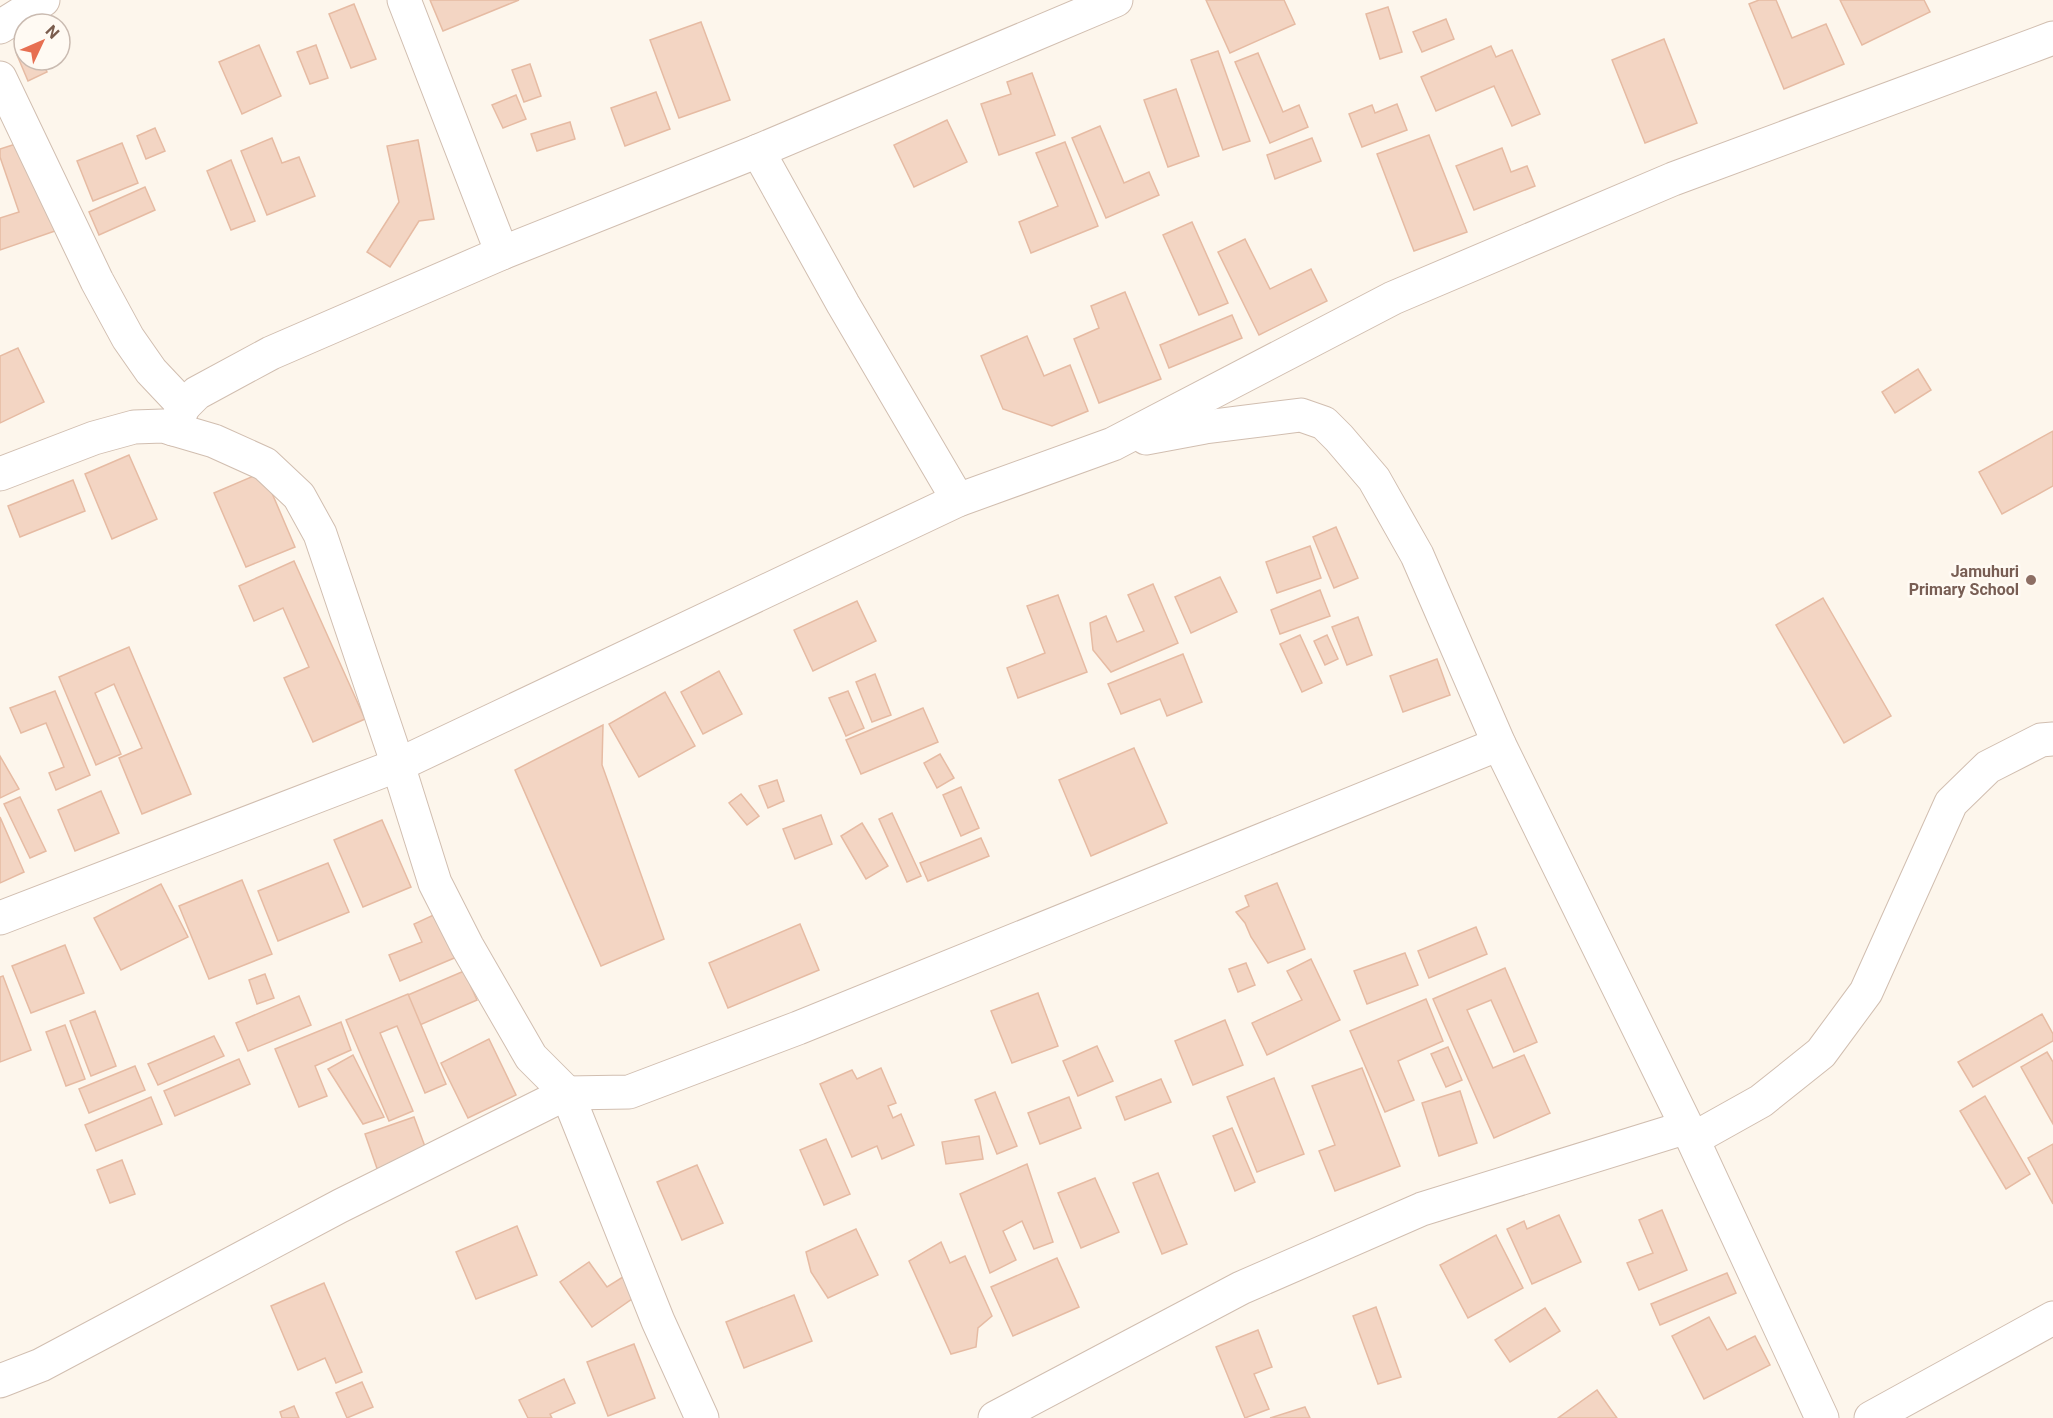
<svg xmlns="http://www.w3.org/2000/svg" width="2053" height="1418" font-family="Roboto,sans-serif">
  <rect width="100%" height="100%" fill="#fdf6ec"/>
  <g fill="#f3d5c3" stroke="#e6bba3" stroke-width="1.5">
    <polygon points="430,0 519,0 443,31"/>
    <polygon points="1206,0 1284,0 1295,24 1230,53"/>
    <polygon points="1759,0 1776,0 1792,38 1826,24 1844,64 1784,89 1749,4"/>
    <polygon points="1840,0 1924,0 1930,12 1862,45"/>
    <polygon points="354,4 376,59 351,68 329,14"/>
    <polygon points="1388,7 1402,52 1380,59 1366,14"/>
    <polygon points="1446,19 1454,39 1422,52 1413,32"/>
    <polygon points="701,22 730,100 679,118 650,40"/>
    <polygon points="1664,39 1697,123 1645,143 1612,60"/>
    <polygon points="259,45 281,96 242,114 219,62"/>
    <polygon points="316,45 328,78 310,84 297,52"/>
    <polygon points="1491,46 1496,57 1512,50 1540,114 1512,126 1494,86 1436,111 1421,77"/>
    <polygon points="1218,51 1250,141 1223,150 1191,60"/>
    <polygon points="24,52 24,60 41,60 47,72 28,81 17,55"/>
    <polygon points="1258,53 1283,112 1299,105 1308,127 1270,143 1235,62"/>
    <polygon points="530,64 541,96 524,102 512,70"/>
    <polygon points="1032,73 1055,135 999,155 981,104 1011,94 1007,82"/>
    <polygon points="1176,89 1199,156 1168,167 1144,100"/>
    <polygon points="656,92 670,129 625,146 611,108"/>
    <polygon points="516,95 526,119 503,128 492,105"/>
    <polygon points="1397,104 1407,130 1362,147 1349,114 1372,105 1375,113"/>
    <polygon points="947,120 967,162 914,187 894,145"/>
    <polygon points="570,122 575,139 537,151 531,134"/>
    <polygon points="1100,126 1124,183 1149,172 1159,195 1106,218 1072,138"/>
    <polygon points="155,128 165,151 146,159 137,136"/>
    <polygon points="1429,135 1467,232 1414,251 1377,154"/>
    <polygon points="272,138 282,163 299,157 315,196 267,215 241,151"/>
    <polygon points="1312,138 1321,161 1275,179 1267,155"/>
    <polygon points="418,140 434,219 419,221 390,267 367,252 399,202 387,146"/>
    <polygon points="25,141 55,231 0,250 0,218 19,212 0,157 0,149"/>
    <polygon points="1065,142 1098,226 1031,253 1019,222 1058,206 1036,153"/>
    <polygon points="122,143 138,183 93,201 77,161"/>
    <polygon points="1502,148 1511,172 1527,166 1535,186 1474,210 1456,166"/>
    <polygon points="231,160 255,221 231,230 207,171"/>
    <polygon points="145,187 155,210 99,235 89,212"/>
    <polygon points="1192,222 1228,303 1199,315 1163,235"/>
    <polygon points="1245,239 1270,289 1311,269 1327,301 1259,335 1218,252"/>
    <polygon points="1125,292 1161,379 1099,403 1074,339 1099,328 1091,306"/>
    <polygon points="1232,315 1242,338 1169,368 1160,345"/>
    <polygon points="1027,336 1044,376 1070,365 1088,411 1052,426 1003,409 981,356"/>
    <polygon points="18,348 44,402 0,423 0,356"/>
    <polygon points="1918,369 1931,390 1895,413 1882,392"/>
    <polygon points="2053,431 2053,486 2002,514 1979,472"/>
    <polygon points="129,455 157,519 112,539 85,474"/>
    <polygon points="263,472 295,547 246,567 214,493"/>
    <polygon points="73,480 85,511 20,537 8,506"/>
    <polygon points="1336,527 1358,578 1334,588 1313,537"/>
    <polygon points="1310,546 1321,578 1277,593 1266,562"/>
    <polygon points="294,561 365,719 313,742 284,678 309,667 283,608 254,621 239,586"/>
    <polygon points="1220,577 1237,612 1191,633 1175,597"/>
    <polygon points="1153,584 1178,643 1111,672 1093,650 1090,623 1106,616 1117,642 1144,631 1128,595"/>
    <polygon points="1320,590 1330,616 1280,634 1271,610"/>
    <polygon points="1058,595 1087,672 1018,698 1007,668 1045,653 1027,606"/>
    <polygon points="1823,598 1891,716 1844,743 1776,625"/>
    <polygon points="857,601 876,641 813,671 794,630"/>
    <polygon points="1358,617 1372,655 1347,665 1332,627"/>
    <polygon points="1300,635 1322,683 1302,692 1280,644"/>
    <polygon points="1327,635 1338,659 1325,665 1314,641"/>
    <polygon points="129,647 191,794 142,814 119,758 142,748 114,684 95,693 121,754 96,765 59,677"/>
    <polygon points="1183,654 1202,702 1167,716 1160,699 1121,714 1108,684"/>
    <polygon points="1437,659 1450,695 1403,712 1390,676"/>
    <polygon points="719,671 742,714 703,734 681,692"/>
    <polygon points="875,674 891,715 872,722 856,682"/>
    <polygon points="55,691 90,775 56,790 49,773 64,767 46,723 21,733 10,708"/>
    <polygon points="848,691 864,728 846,736 829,698"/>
    <polygon points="665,692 695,746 639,777 609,724"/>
    <polygon points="923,708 938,742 861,774 846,740"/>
    <polygon points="603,725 602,765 664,939 601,966 515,770"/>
    <polygon points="1134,748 1167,823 1091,856 1059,780"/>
    <polygon points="940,754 954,778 937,788 924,763"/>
    <polygon points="0,756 19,789 0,798"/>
    <polygon points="777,780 784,801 768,808 759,786"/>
    <polygon points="961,787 979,828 961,836 943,795"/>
    <polygon points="101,791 119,833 75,851 58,810"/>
    <polygon points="741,794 759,816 747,825 729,803"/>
    <polygon points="20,797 46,851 30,858 4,804"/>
    <polygon points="892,813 921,876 907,882 879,819"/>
    <polygon points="821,815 832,844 795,859 783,829"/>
    <polygon points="0,817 24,872 0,883"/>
    <polygon points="382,820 411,887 363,907 334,840"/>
    <polygon points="862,823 888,866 866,879 841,836"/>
    <polygon points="981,838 989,856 928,881 920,863"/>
    <polygon points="328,863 349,912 278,941 258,891"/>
    <polygon points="242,880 272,954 209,979 179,906"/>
    <polygon points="1277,883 1305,949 1268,963 1251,937 1245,923 1236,912 1249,906 1245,896"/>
    <polygon points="161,884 188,937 121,970 94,918"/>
    <polygon points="440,912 459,956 400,981 389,955 422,942 414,924"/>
    <polygon points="800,924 819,970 728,1008 709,963"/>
    <polygon points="1476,927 1487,954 1429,978 1418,951"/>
    <polygon points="65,945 84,993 31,1013 12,966"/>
    <polygon points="1405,953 1418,985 1367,1004 1354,971"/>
    <polygon points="1311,959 1340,1020 1267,1055 1252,1023 1302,1000 1287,971"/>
    <polygon points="1246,963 1255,985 1238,992 1229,969"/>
    <polygon points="1505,968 1537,1042 1514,1052 1491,1000 1467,1010 1493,1068 1524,1055 1550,1113 1494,1138 1433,999"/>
    <polygon points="464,971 477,1000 406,1031 394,1001"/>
    <polygon points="265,974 274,998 257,1004 249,980"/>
    <polygon points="3,976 31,1050 0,1062 0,977"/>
    <polygon points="1038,993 1058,1046 1012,1063 991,1011"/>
    <polygon points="408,994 446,1084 425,1093 397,1026 380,1033 413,1111 389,1121 346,1020"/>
    <polygon points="299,996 311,1025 248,1051 236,1023"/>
    <polygon points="1426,999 1443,1041 1398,1061 1414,1100 1385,1112 1350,1031"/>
    <polygon points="95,1011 116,1066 91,1076 70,1021"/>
    <polygon points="2042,1014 2053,1034 2053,1041 1973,1087 1958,1062"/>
    <polygon points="1225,1020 1243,1065 1193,1085 1175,1041"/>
    <polygon points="341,1022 351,1050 315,1066 327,1096 299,1107 275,1049"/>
    <polygon points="65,1025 85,1079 66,1086 46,1032"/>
    <polygon points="214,1036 224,1056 158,1085 148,1064"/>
    <polygon points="489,1039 516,1095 468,1118 441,1063"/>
    <polygon points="1097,1046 1113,1081 1078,1096 1063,1061"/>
    <polygon points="1448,1047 1462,1080 1446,1087 1431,1054"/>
    <polygon points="2047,1052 2053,1062 2053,1124 2021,1067"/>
    <polygon points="353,1055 384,1117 363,1124 328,1069"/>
    <polygon points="239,1059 250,1084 175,1116 164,1091"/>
    <polygon points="135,1066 145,1090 89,1113 79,1089"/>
    <polygon points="881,1068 896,1103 888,1106 893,1118 901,1114 914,1145 882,1159 877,1146 852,1157 820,1084 852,1070 857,1079"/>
    <polygon points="1362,1068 1400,1166 1335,1191 1319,1151 1335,1145 1312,1086"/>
    <polygon points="1274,1078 1304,1154 1257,1172 1227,1097"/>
    <polygon points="1161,1079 1171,1102 1125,1120 1116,1097"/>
    <polygon points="1460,1091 1477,1143 1439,1156 1422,1103"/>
    <polygon points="995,1092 1017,1146 997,1154 975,1100"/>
    <polygon points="1985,1096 2030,1174 2006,1189 1960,1111"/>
    <polygon points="151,1097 162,1124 96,1151 85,1125"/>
    <polygon points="1069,1097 1081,1128 1040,1144 1028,1113"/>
    <polygon points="414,1117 430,1160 380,1177 365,1134"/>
    <polygon points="1232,1128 1255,1182 1235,1191 1213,1136"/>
    <polygon points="979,1136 983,1159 946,1164 942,1142"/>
    <polygon points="826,1139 850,1194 824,1205 800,1150"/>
    <polygon points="2053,1144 2053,1204 2028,1158"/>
    <polygon points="122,1160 135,1194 110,1203 97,1170"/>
    <polygon points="1027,1164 1053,1242 1034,1249 1022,1221 1003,1231 1016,1260 990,1273 960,1194"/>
    <polygon points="697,1165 723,1223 682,1240 657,1182"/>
    <polygon points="1158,1173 1187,1244 1162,1254 1133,1183"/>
    <polygon points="1095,1178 1119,1232 1081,1248 1058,1193"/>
    <polygon points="1662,1210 1687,1270 1639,1290 1627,1263 1653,1253 1639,1220"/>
    <polygon points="1559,1215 1581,1262 1532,1284 1507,1229 1524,1221 1527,1229"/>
    <polygon points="517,1226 537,1275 476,1299 456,1252"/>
    <polygon points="856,1229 878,1275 828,1298 811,1272 806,1252"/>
    <polygon points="1496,1235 1523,1288 1468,1318 1440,1265"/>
    <polygon points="941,1242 950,1263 965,1256 992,1316 978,1328 976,1347 951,1354 909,1261"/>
    <polygon points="1057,1258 1079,1307 1013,1336 991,1287"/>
    <polygon points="589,1262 607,1287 626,1275 639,1294 592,1327 560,1282"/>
    <polygon points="1727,1273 1736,1293 1660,1325 1651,1304"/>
    <polygon points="324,1283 362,1372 336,1383 325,1358 298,1370 271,1306"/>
    <polygon points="794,1295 812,1341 744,1368 726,1322"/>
    <polygon points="1376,1307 1401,1377 1378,1384 1353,1316"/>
    <polygon points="1545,1308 1560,1331 1510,1362 1495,1340"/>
    <polygon points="1709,1317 1727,1350 1755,1336 1770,1365 1704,1399 1672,1336"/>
    <polygon points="1258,1330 1272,1367 1254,1374 1269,1409 1245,1418 1216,1347"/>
    <polygon points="634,1344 655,1398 608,1416 587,1362"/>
    <polygon points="564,1379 575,1403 550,1414 552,1418 528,1418 519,1400"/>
    <polygon points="362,1382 373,1407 347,1418 336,1393"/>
    <polygon points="1597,1390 1617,1418 1558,1418"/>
    <polygon points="294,1406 299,1418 282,1418 280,1412"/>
    <polygon points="1305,1407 1310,1418 1270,1418"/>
  </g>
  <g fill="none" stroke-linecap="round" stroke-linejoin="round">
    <g stroke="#d1beb0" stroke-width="35">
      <g id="street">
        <polyline points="404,0 502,253"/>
        <polyline points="0,27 43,0"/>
        <polyline points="0,78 97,281 128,338 151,371 184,406"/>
        <polyline points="758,151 843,304 958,500"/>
        <polyline points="173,429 184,406 197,393 271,353 502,253 758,151 1116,0"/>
        <polyline points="1146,438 1205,427 1301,415 1324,423 1339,438 1374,479 1417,555 1499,744 1687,1127 1822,1418"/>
        <polyline points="0,474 94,438 134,427 163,426 214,441 265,464 299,496 320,534 398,765 435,883 467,946 531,1057 567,1093 658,1321 702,1418"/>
        <polyline points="0,918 398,765 958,500 1113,444 1393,298 1673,179 2053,38"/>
        <polyline points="1693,1139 1761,1101 1821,1053 1866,992 1951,803 1988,767 2041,740 2053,739"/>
        <polyline points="0,1381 41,1365 340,1206 567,1093 629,1092 798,1028 1499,744"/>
        <polyline points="995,1418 1241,1288 1422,1209 1687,1127"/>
        <polyline points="1871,1418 2053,1318"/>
      </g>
    </g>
    <use href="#street" stroke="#fff" stroke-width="33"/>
  </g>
  <circle fill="#8d6e63" stroke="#fffaf3" stroke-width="2" cx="2031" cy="580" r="6"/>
  <g text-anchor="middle" stroke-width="5" stroke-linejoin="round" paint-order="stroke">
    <g font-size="16" font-weight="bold" fill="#785e54" stroke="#fffaf3" text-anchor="end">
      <text x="2019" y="577">Jamuhuri<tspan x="2019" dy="18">Primary School</tspan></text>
    </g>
  </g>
  <g transform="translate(42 42) rotate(46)"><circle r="28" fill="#fffaf3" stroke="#cabbb1" stroke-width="1.5"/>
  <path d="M0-4.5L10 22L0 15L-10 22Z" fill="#e76f51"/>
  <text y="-9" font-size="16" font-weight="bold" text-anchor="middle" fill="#7a5c4d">N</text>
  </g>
</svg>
